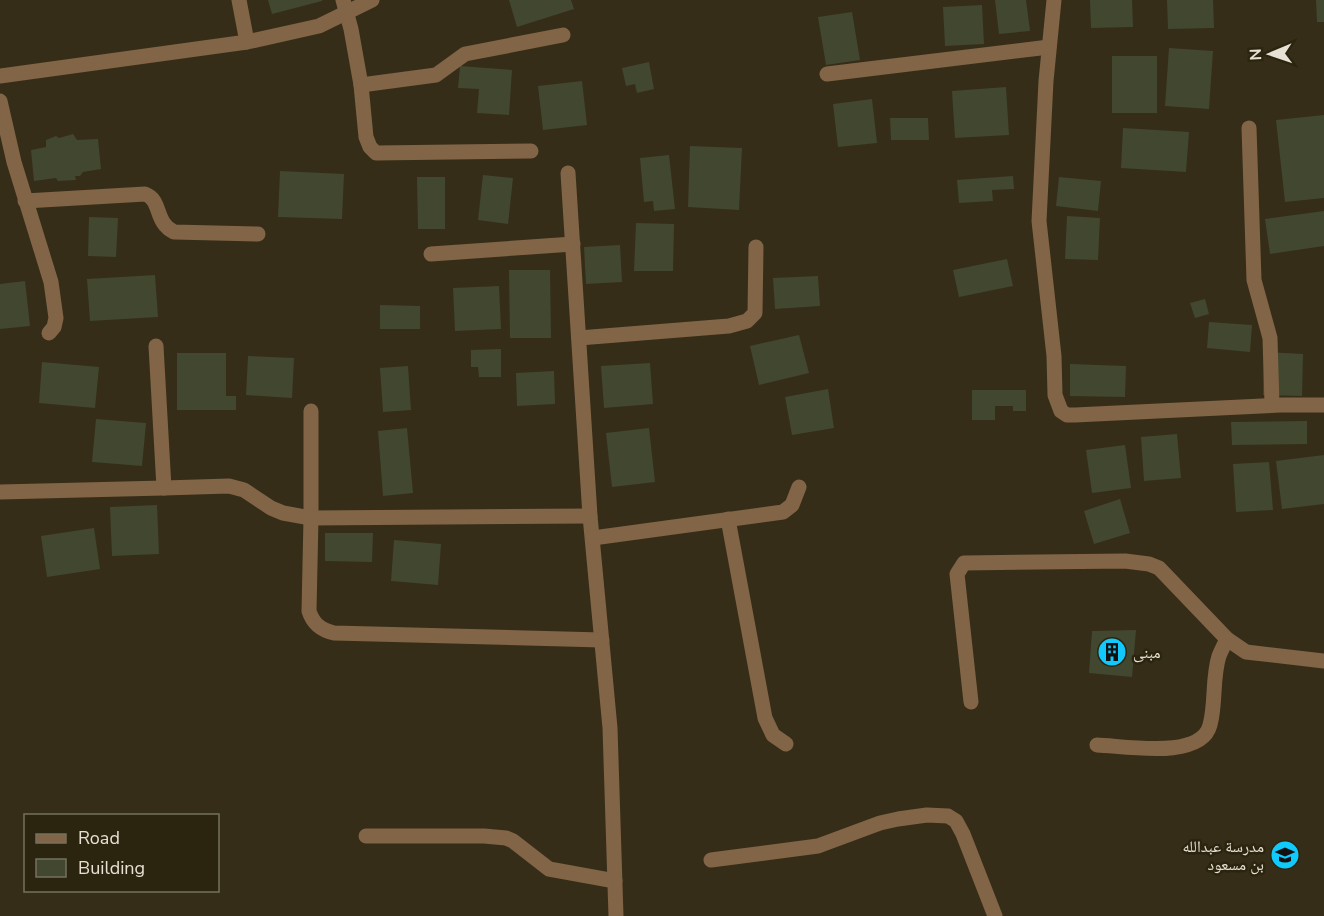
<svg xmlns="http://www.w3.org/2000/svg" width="1324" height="916" font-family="'Nunito Sans','Noto Naskh Arabic',sans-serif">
  <rect width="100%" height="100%" fill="#352d18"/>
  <g fill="#424730">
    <polygon points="268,0 322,0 322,1 272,14"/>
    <polygon points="509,0 571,0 574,9 517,27"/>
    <polygon points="995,0 1026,0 1030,31 999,34"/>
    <polygon points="1090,0 1132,0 1133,27 1091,28"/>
    <polygon points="1167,0 1213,0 1214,28 1168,29"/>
    <polygon points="1316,0 1324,0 1324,22 1317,22"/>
    <polygon points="982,5 984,44 945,46 943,7"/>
    <polygon points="852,12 860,60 826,65 818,17"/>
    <polygon points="1169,48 1213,51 1209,109 1165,106"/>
    <rect x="1112" y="56" width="45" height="57"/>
    <polygon points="649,62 654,89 637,93 635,84 626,86 622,68"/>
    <polygon points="460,66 512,70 509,115 477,113 479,89 458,88"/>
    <polygon points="582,81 587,125 543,130 538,86"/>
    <polygon points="1006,87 1009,135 955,138 952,91"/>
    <polygon points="872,99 877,143 838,147 833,104"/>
    <polygon points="1324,115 1324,198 1285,202 1276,120"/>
    <polygon points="890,118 928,118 929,140 891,140"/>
    <polygon points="1123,128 1189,132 1186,172 1121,168"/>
    <polygon points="73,134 77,140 98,139 101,169 83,172 80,176 75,176 76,180 58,181 56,178 34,181 31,150 46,147 46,140 56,136 59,138"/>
    <polygon points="690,146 742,148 739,210 688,207"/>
    <polygon points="669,155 675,209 654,211 653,201 644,202 640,158"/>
    <polygon points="280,171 344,174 342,219 278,217"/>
    <polygon points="483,175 513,178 508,224 478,220"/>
    <polygon points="1013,176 1014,189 992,190 993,201 959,203 957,180"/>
    <polygon points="417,177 445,177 445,229 418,229"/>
    <polygon points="1059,177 1101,181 1098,211 1056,206"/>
    <polygon points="1324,211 1324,246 1270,254 1265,219"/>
    <polygon points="1067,216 1100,218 1098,260 1065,259"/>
    <polygon points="89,217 118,218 116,257 88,256"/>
    <polygon points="636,223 674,224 673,271 634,271"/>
    <polygon points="620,245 622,282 586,284 584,247"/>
    <polygon points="1007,259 1013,286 959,297 953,270"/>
    <polygon points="509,270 550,270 551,338 510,338"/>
    <polygon points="155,275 158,317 90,321 87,279"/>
    <polygon points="818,276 820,306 775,309 773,278"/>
    <polygon points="25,281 30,326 0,329 0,284"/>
    <polygon points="499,286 501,329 455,331 453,288"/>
    <polygon points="1205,299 1209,314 1195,318 1190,303"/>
    <polygon points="380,305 420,306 420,329 380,329"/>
    <polygon points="1209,322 1252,325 1250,352 1207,348"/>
    <polygon points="799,335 809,373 759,385 750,346"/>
    <polygon points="501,349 501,377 479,377 478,367 471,367 471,350"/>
    <polygon points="1264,352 1303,354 1302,396 1263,395"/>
    <polygon points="177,353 226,353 226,396 236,396 236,410 177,410"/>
    <polygon points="248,356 294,358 292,398 246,395"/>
    <polygon points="42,362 99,367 95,408 39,403"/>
    <polygon points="650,363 653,404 604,408 601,366"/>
    <polygon points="1070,364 1126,366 1125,397 1070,396"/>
    <polygon points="408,366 411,410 383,412 380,368"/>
    <polygon points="554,371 555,404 517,406 516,373"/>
    <polygon points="828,389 834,428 792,435 785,397"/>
    <polygon points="972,390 1026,390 1026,411 1013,411 1013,406 995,406 995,420 972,420"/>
    <polygon points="96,419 146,423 142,466 92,462"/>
    <polygon points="1307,421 1307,444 1232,445 1231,422"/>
    <polygon points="407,428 413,493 383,496 378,431"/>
    <polygon points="649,428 655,482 612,487 606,433"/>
    <polygon points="1177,434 1181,478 1144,481 1141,437"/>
    <polygon points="1125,445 1131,488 1092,493 1086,450"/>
    <polygon points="1324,455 1324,504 1282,509 1276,461"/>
    <polygon points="1269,462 1273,510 1236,512 1233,464"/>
    <polygon points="1120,499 1130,533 1094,544 1084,511"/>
    <polygon points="157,505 159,554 112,556 110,507"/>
    <polygon points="94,528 100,569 47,577 41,536"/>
    <polygon points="325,533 373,533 372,562 325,561"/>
    <polygon points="394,540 441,544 438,585 391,581"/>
    <polygon points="1136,630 1132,677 1089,673 1092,631"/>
  </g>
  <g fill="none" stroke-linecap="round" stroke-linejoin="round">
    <g stroke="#826447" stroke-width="15">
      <polyline points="239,0 247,42"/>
      <polyline points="343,0 351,29 361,85 366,137 370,147 376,153 531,151"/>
      <polyline points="1054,0 1046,81 1039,221 1054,356 1055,395 1061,411 1067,415 1075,415 1280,405 1324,405"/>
      <polyline points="827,74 1049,47"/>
      <polyline points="0,76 247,42 319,26 372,0"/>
      <polyline points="361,85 436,75 465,54 563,35"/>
      <polyline points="0,101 14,162 51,282 56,318 54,327 49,333"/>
      <polyline points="1249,128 1254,280 1270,338 1272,405"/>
      <polyline points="568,173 590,516 610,728 616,916"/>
      <path d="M25,201L145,194C162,200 154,222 174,232L258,234"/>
      <polyline points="431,254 573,244"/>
      <polyline points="579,338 729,326 747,321 755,313 756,247"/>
      <path d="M311,411V518L309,611C313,624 321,630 334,633L602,640"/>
      <polyline points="164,488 229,486 244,490 271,508 283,513 311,518 590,516"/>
      <polyline points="0,492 164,488 156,346"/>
      <polyline points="728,519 765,718 773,735 786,744"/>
      <polyline points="593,538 783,512 792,505 799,487"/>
      <polyline points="971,702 957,574 964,563 1125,561 1149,564 1159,568 1227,639 1246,652 1324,661"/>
      <path d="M1097,745C1126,746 1201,760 1210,725C1216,703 1212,678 1219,656C1221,651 1224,645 1227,639"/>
      <polyline points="366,836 484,836 506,838 513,841 549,869 615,881"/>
      <polyline points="711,860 818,846 880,823 898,819 927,815 948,816 956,821 963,834 995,916"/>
    </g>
  </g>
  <defs>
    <g id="building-disc" transform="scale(1.5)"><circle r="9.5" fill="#11cafb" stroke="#2b240e"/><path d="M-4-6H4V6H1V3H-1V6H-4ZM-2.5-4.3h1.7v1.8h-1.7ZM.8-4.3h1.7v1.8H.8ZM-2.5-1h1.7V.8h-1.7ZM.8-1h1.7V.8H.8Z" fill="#111"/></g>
    <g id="school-disc" transform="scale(1.5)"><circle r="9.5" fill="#11cafb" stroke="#2b240e"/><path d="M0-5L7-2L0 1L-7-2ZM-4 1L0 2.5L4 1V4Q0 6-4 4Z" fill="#111"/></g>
  </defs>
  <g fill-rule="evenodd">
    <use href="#building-disc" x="1112" y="652"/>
    <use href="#school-disc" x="1285" y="855"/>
  </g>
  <g text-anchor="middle" stroke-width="5" stroke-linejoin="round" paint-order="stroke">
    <g font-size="16" fill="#e6e1d4" stroke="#2b240e" text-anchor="start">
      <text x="1133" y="658">مبنى</text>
      <text x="1264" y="852" text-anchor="end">مدرسة عبدالله<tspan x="1264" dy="18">بن مسعود</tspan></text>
    </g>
  </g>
  <rect x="24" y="814" width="195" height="78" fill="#2b240e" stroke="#76705d" stroke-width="1.5"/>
  <rect x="36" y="834" width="30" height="9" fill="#826447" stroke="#76705d" stroke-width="1.5"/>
  <text x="78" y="844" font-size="18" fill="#e6e1d4">Road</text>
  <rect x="36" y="859" width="30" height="18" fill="#424730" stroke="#76705d" stroke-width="1.5"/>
  <text x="78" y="874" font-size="18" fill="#e6e1d4">Building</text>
  <g transform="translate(1270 54) rotate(268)" stroke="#2b240e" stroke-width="4.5" paint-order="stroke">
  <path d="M0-4.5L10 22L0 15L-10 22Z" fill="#e6e1d4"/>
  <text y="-9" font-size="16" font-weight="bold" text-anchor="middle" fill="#e6e1d4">N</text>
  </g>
</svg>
